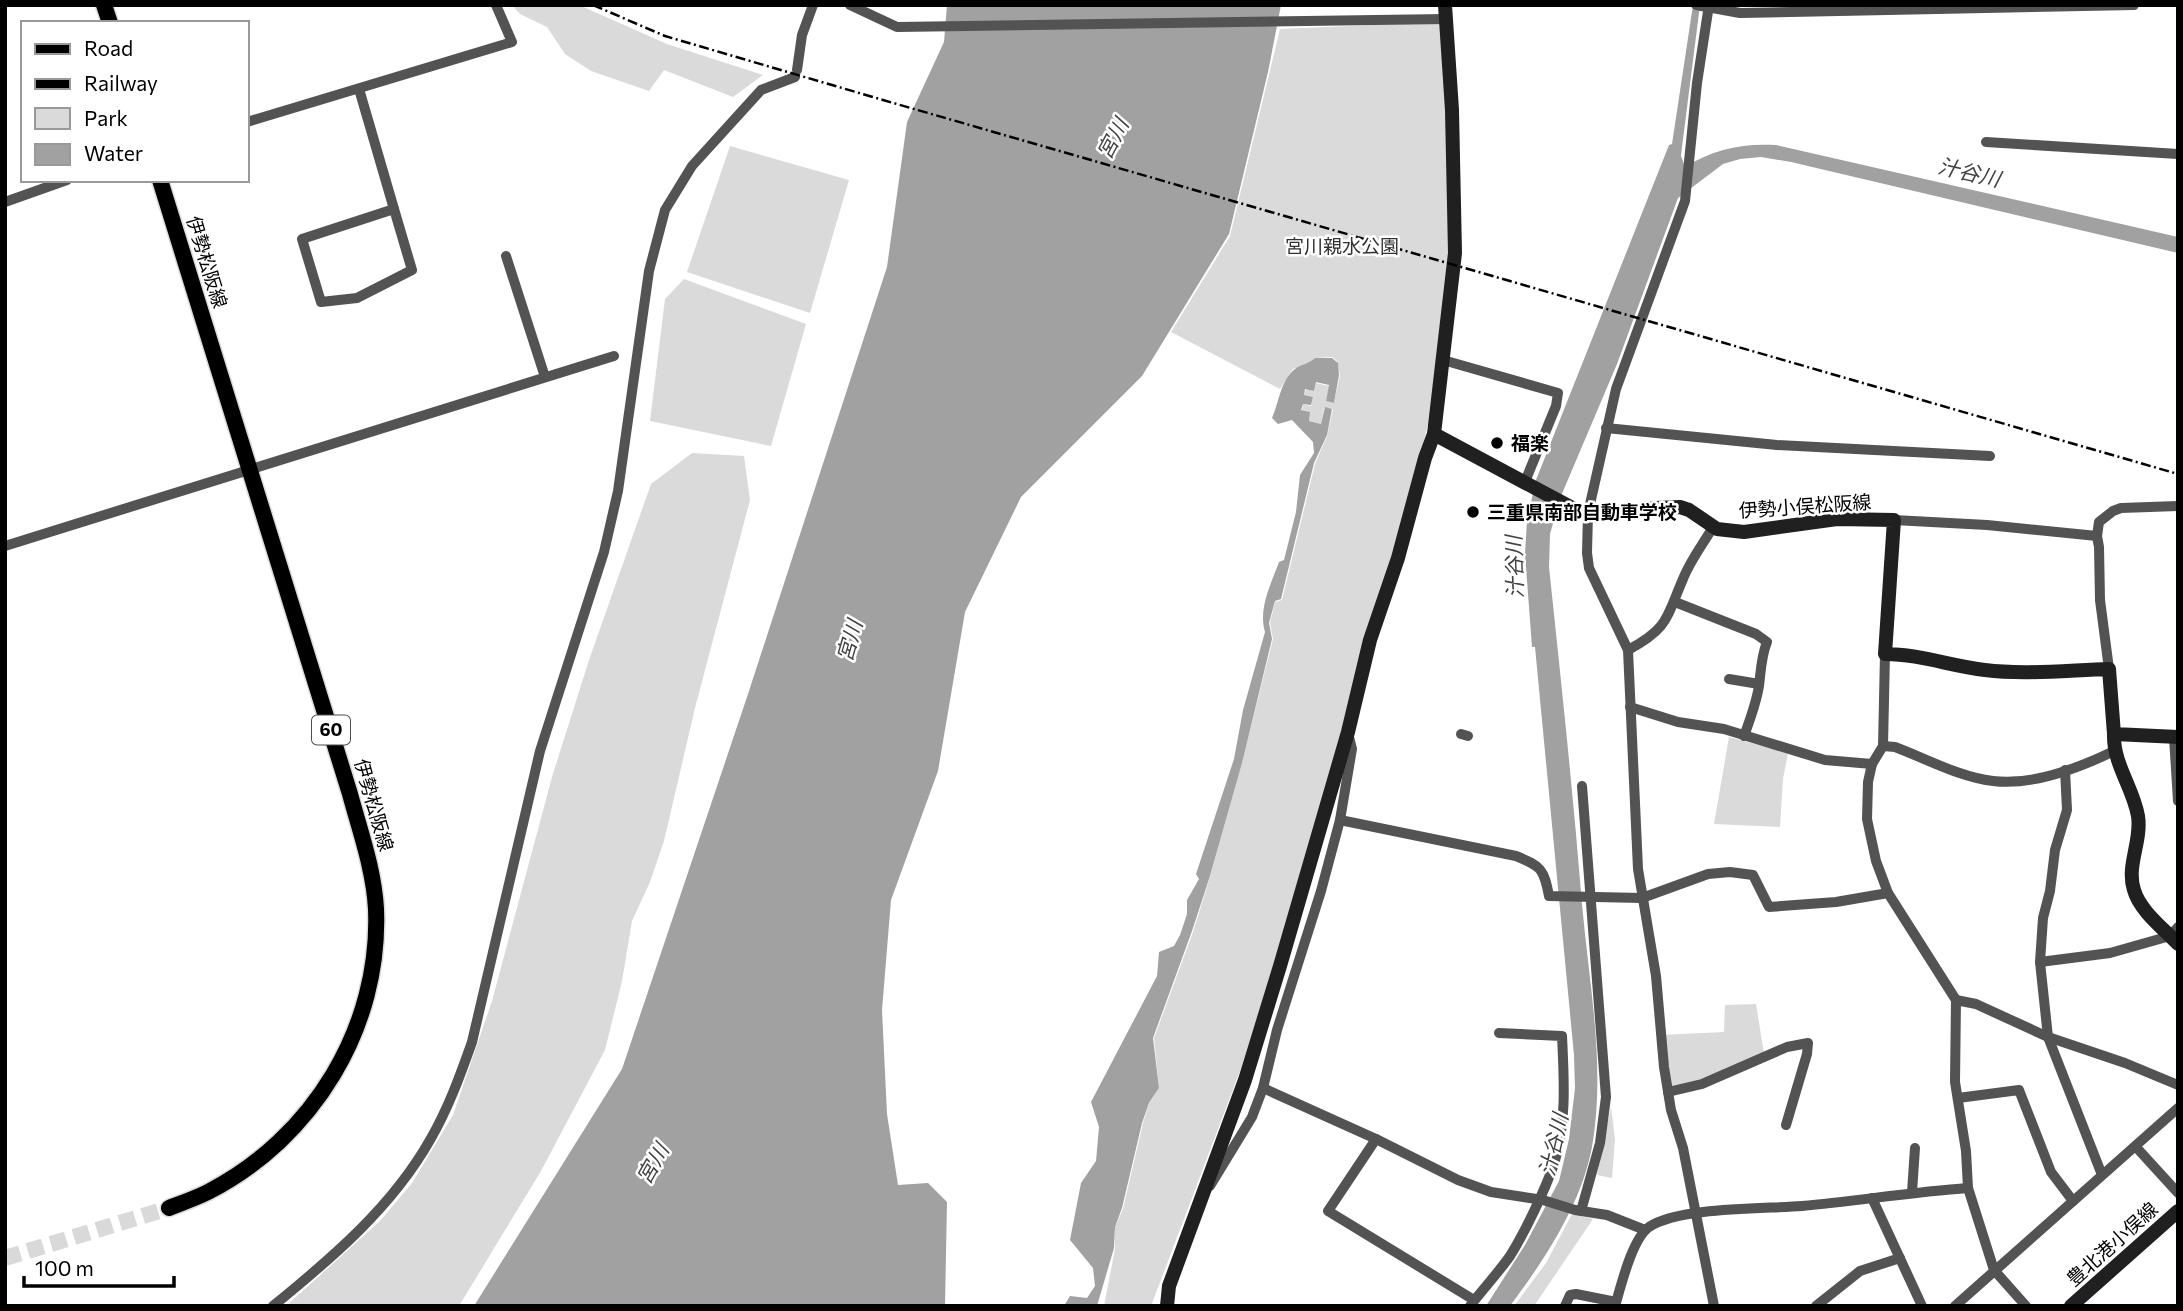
<svg xmlns="http://www.w3.org/2000/svg" width="2183" height="1311" font-family="Commissioner,'Noto Sans JP',sans-serif">
  <rect width="100%" height="100%" fill="#fff"/>
  <g fill="#dadada">
    <polygon points="512,5 579,5 667,44 763,75 733,97 664,70 649,91 591,71 565,54 547,27 520,14"/>
    <polygon points="1446,22 1455,265 1443,360 1420,458 1348,732 1240,1071 1151,1306 1104,1306 1115,1249 1115,1227 1123,1209 1143,1123 1149,1104 1159,1088 1154,1038 1193,932 1210,877 1242,762 1273,639 1270,623 1275,602 1282,600 1315,464 1327,436 1333,409 1324,408 1321,424 1309,421 1310,412 1302,410 1303,404 1311,406 1313,397 1304,395 1306,389 1314,391 1316,383 1329,386 1326,401 1334,403 1340,375 1337,361 1332,357 1315,358 1312,362 1293,369 1280,389 1171,332 1230,236 1280,29"/>
    <polygon points="730,146 849,180 810,313 687,272"/>
    <polygon points="684,279 806,324 771,446 650,421 665,299"/>
    <polygon points="692,453 744,456 750,500 695,708 664,841 650,882 632,921 622,981 605,1050 541,1171 459,1306 286,1306 380,1221 412,1183 453,1115 492,1001 552,777 589,660 651,484"/>
    <polygon points="1729,737 1788,753 1783,779 1780,827 1714,824"/>
    <polygon points="1756,1004 1764,1054 1738,1068 1668,1092 1661,1035 1724,1032 1725,1005"/>
    <polygon points="1611,1107 1615,1139 1612,1178 1597,1175"/>
    <polygon points="1572,1214 1593,1219 1534,1306 1514,1306 1546,1263"/>
  </g>
  <g fill="#a1a1a1">
    <polygon points="947,5 1281,5 1268,72 1229,234 1142,376 1021,497 965,612 938,771 891,900 882,1010 887,1114 898,1185 928,1183 947,1202 945,1306 474,1306 622,1069 748,694 887,267 907,122 944,42"/>
    <path d="M1693,5H1700L1682,147L1681,156L1685,167C1714,149 1742,143 1776,145L2178,237V253L1791,162L1761,157L1740,159L1723,164L1678,198L1617,364L1561,496L1550,534L1549,567C1561,680 1573,792 1582,904C1589,984 1606,1067 1592,1147C1581,1205 1545,1259 1510,1306H1486L1525,1245L1559,1181L1569,1139L1575,1088L1574,1055L1535,647H1532L1525,554L1527,520L1536,480L1669,145L1672,144Z"/>
    <path d="M1315,358H1332L1338,363L1339,375L1334,403L1326,401L1329,385L1316,382L1314,391L1305,389L1304,395L1313,397L1311,405L1303,404L1301,410L1310,412L1309,421L1321,424L1325,407L1332,409L1327,435L1314,463L1281,599L1275,601L1269,623L1272,639L1242,763L1210,876L1192,931L1153,1038L1159,1088L1149,1103L1142,1123L1122,1208L1115,1227L1114,1248L1097,1306H1064L1070,1296L1087,1298L1095,1286L1093,1268L1070,1240L1081,1183L1096,1161L1099,1127L1091,1102L1157,976L1159,952L1174,946L1180,935L1187,914V900L1199,879L1196,874L1234,759L1243,710L1265,632C1258,609 1271,584 1279,562L1284,560L1296,512L1300,475L1314,453L1313,442L1292,420L1278,424L1272,418C1279,403 1280,381 1295,369C1301,364 1309,364 1315,358Z"/>
  </g>
  <g fill="none" stroke-linecap="round" stroke-linejoin="round">
    <polyline stroke="#d9d9d9" stroke-width="16" stroke-dasharray="16 8" stroke-linecap="butt" points="5,1258 169,1208"/>
    <g stroke="#dbdbdb" stroke-width="19">
      <g id="primary">
        <polyline points="104,5 110,23"/>
        <path d="M160,180L350,794C360,831 374,870 376,909C381,1027 313,1138 208,1192C196,1198 182,1203 169,1208"/>
      </g>
    </g>
    <g stroke="#535353" stroke-width="10">
      <polyline points="850,5 897,27 1446,19"/>
      <polyline points="1696,5 1740,13 2134,5"/>
      <polyline points="1709,5 1697,83 1685,201 1616,389 1588,513 1587,553 1589,568 1628,650 1638,869 1656,976 1664,1067 1671,1110 1683,1148 1714,1306"/>
      <polyline points="797,70 802,35 813,5"/>
      <polyline points="359,89 394,209"/>
      <polyline points="247,122 512,42 496,5"/>
      <polyline points="1986,142 2178,154"/>
      <polyline points="5,202 67,180"/>
      <polygon points="394,209 412,270 357,298 321,302 302,239"/>
      <polyline points="506,256 545,377"/>
      <polyline points="1443,360 1558,393 1556,406 1524,484"/>
      <polyline points="1606,428 1777,445 1990,456"/>
      <polyline points="1894,520 1987,525 2097,536"/>
      <polyline points="5,546 614,356"/>
      <path d="M1675,602L1756,634L1767,642C1761,657 1761,670 1759,686C1756,704 1750,720 1744,736"/>
      <path d="M1628,650C1669,628 1666,618 1683,579C1690,561 1703,544 1713,527"/>
      <polyline points="1885,654 1883,746 1872,764 1868,782 1867,819 1876,861 1888,893 1956,1000 1955,1082 1966,1151 1968,1188 1994,1270 2026,1306"/>
      <polyline points="2109,669 2100,600 2099,547 2097,536 2099,522 2113,511 2121,508 2178,506"/>
      <polyline points="1729,679 1759,684"/>
      <polyline points="1630,707 1678,722 1724,729 1825,760 1872,764"/>
      <polyline points="1461,734 1468,736"/>
      <path d="M1349,737L1352,749L1340,820L1516,856C1541,866 1544,869 1549,896L1642,898L1708,874L1730,872L1753,875L1769,907L1836,902L1888,893"/>
      <polyline points="2174,737 2178,801"/>
      <path d="M1883,746L1895,747C1927,759 1959,777 1993,781C2033,786 2079,768 2114,751"/>
      <polyline points="2065,770 2067,810 2055,850 2050,891 2043,918 2040,962 2048,1037 2102,1175"/>
      <polyline points="2040,962 2110,953 2170,936 2178,927"/>
      <polyline points="1956,1000 1976,1004 2048,1037 2125,1063 2178,1085"/>
      <polyline points="1263,1088 1376,1139 1458,1180 1491,1192 1543,1200 1575,1210 1607,1215 1645,1230"/>
      <polyline points="1668,1092 1702,1084 1787,1047 1808,1043 1807,1054 1786,1125"/>
      <polyline points="1958,1098 2019,1090 2051,1172 2073,1201"/>
      <polyline points="1376,1139 1328,1211 1474,1300"/>
      <polyline points="2136,1147 2178,1193"/>
      <polyline points="1210,1186 1252,1117 1263,1088 1277,1030 1321,891 1340,820"/>
      <polyline points="1912,1192 1915,1148"/>
      <polyline points="1872,1198 1922,1306"/>
      <polyline points="1581,1211 1600,1143 1606,1097 1582,786"/>
      <path d="M273,1306C332,1258 392,1207 430,1140C448,1109 460,1076 472,1042L540,751L604,552L618,491L649,271L665,210L692,166L761,90L795,77"/>
      <path d="M1470,1306C1483,1289 1498,1273 1510,1256C1525,1232 1545,1190 1554,1164C1567,1123 1564,1078 1562,1036L1499,1033"/>
      <polyline points="1565,1306 1570,1295 1576,1294 1616,1302"/>
      <path d="M1615,1306C1621,1286 1632,1239 1649,1227C1679,1207 1764,1209 1802,1206C1857,1201 1912,1192 1968,1188"/>
      <polyline points="1816,1306 1860,1271 1900,1258"/>
      <polyline points="1955,1306 2178,1108"/>
    </g>
    <g stroke="#202020" stroke-width="14">
      <path d="M1445,5L1452,110L1455,253L1434,434L1578,511L1611,513L1655,508L1680,507L1689,510L1717,529L1744,532L1837,519L1894,520L1885,654C1919,654 1951,666 1985,670C2024,675 2070,670 2109,669L2114,734L2178,737"/>
      <path d="M2114,734C2113,764 2133,787 2138,816C2142,841 2126,866 2134,890C2140,911 2163,928 2178,944"/>
      <polyline points="1167,1306 1169,1286 1245,1080 1280,966 1348,732 1370,640 1398,558 1425,458 1434,434"/>
      <polyline points="2071,1306 2178,1211"/>
    </g>
    <use href="#primary" stroke="#000" stroke-width="16"/>
    <polyline stroke="#000" stroke-width="2.5" stroke-dasharray="10 3.5 2 3.5" stroke-linecap="butt" points="593,5 665,36 883,100 2178,474"/>
  </g>
  <g fill="#000" stroke="#fff" stroke-width="2.5">
    <circle cx="1497" cy="443" r="7"/>
    <circle cx="1473" cy="512" r="7"/>
  </g>
  <g text-anchor="middle" stroke-width="5" stroke-linejoin="round" paint-order="stroke">
    <rect fill="#fff" stroke="#4c4c4c" stroke-width="2" x="312" y="715.5" width="38" height="29" rx="5"/>
    <g font-size="18" font-weight="bold" fill="#000">
      <text x="331" y="736">60</text>
    </g>
    <g font-size="19" fill="#313131" stroke="#fff">
      <text x="1342" y="253">宮川親水公園</text>
    </g>
    <g font-size="19" fill="#000" stroke="#fff">
      <text transform="translate(207 262) rotate(73)" y="7">伊勢松阪線</text>
      <text transform="translate(1805 506) rotate(-4)" y="7">伊勢小俣松阪線</text>
      <text transform="translate(374 805) rotate(74)" y="7">伊勢松阪線</text>
      <text transform="translate(2112 1244) rotate(-42)" y="7">豊北港小俣線</text>
    </g>
    <g font-size="19" font-weight="bold" fill="#000" stroke="#fff" text-anchor="start">
      <text x="1511" y="450">福楽</text>
      <text x="1487" y="519">三重県南部自動車学校</text>
    </g>
    <g font-size="21" font-style="italic" fill="#424242" stroke="#fff">
      <text transform="translate(1113 139) rotate(-62)" y="7">宮川</text>
      <text transform="translate(1969 173) rotate(13)" y="7">汁谷川</text>
      <text transform="translate(1515 567) rotate(-92)" y="7">汁谷川</text>
      <text transform="translate(850 641) rotate(-74)" y="7">宮川</text>
      <text transform="translate(1554 1145) rotate(-77)" y="7">汁谷川</text>
      <text transform="translate(653 1164) rotate(-60)" y="7">宮川</text>
    </g>
  </g>
  <rect width="2183" height="1311" fill="none" stroke="#000000" stroke-width="14"/>
  <rect x="21" y="21" width="228" height="161" fill="#ffffff" stroke="#999999" stroke-width="2"/>
  <rect x="35" y="44" width="35" height="10" fill="#000000" stroke="#999999" stroke-width="2"/>
  <text x="84" y="56" font-size="21" fill="#000000">Road</text>
  <rect x="35" y="79" width="35" height="10" fill="#000000" stroke="#999999" stroke-width="2"/>
  <text x="84" y="91" font-size="21" fill="#000000">Railway</text>
  <rect x="35" y="108" width="35" height="21" fill="#dadada" stroke="#999999" stroke-width="2"/>
  <text x="84" y="126" font-size="21" fill="#000000">Park</text>
  <rect x="35" y="144" width="35" height="21" fill="#a1a1a1" stroke="#999999" stroke-width="2"/>
  <text x="84" y="161" font-size="21" fill="#000000">Water</text>
  <path d="M24 1276v10h150v-10" fill="none" stroke="#000000" stroke-width="3.5"/>
  <text x="35" y="1276" font-size="21" fill="#000000" stroke="#ffffff" stroke-width="5" paint-order="stroke">100 m</text>
</svg>
